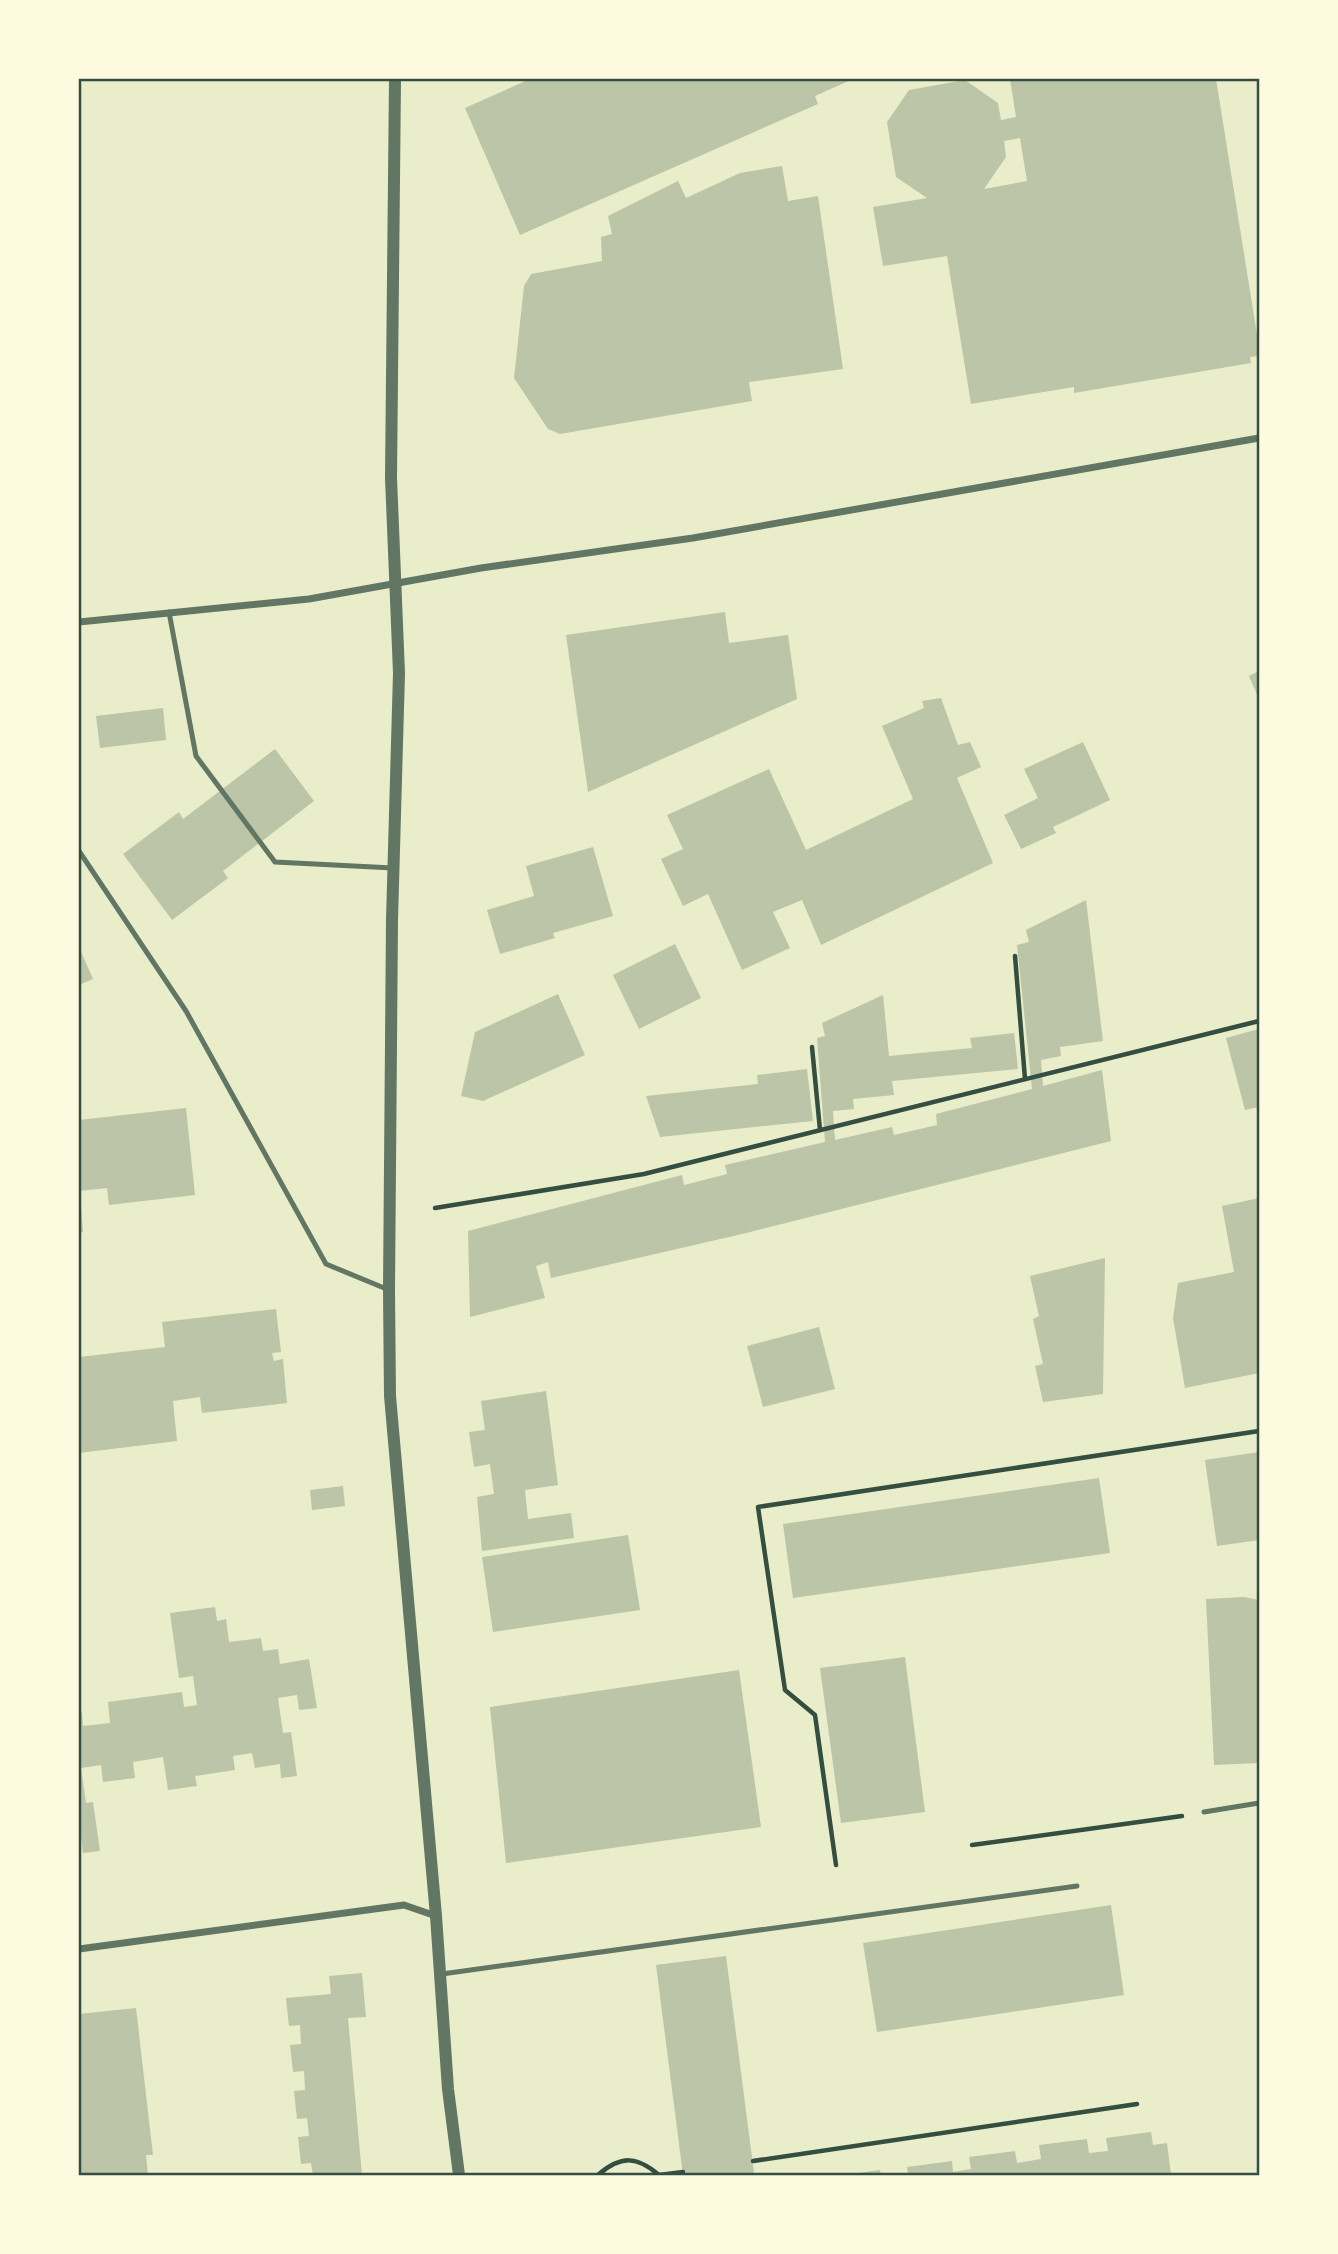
<svg xmlns="http://www.w3.org/2000/svg" width="1338" height="2254" font-family="'DM Sans',sans-serif">
  <rect width="100%" height="100%" fill="#e9edc9"/>
  <g fill="#bcc5a7" fill-rule="evenodd">
    <polygon points="530,79 853,79 815,96 818,104 520,235 465,108"/>
    <path d="M1010,79H1216L1259,347V356L1250,357L1251,363L1074,393V387L971,404L947,256L883,266L873,207L927,198L896,177L887,122L909,90L965,80L998,103L1001,120L1016,117ZM1020,138L1027,181L984,189L1006,157L1004,141Z"/>
    <polygon points="782,166 788,201 818,196 843,369 749,382 752,401 560,434 548,429 514,378 524,286 531,274 602,261 601,237 612,234 608,216 678,181 686,198 740,173"/>
    <polygon points="725,612 729,643 788,635 797,699 588,792 566,635"/>
    <polygon points="1259,671 1259,699 1249,676"/>
    <polygon points="941,698 958,745 970,742 981,767 957,778 993,863 821,945 802,900 773,912 790,948 742,970 708,894 683,906 661,859 683,849 667,815 769,769 806,850 913,799 882,726 924,708 922,701"/>
    <polygon points="163,708 166,740 100,748 96,716"/>
    <polygon points="1083,742 1110,800 1053,827 1056,833 1021,849 1004,815 1038,798 1024,769"/>
    <polygon points="275,749 314,801 223,871 228,878 172,920 123,854 179,812 183,819"/>
    <polygon points="593,847 613,916 553,933 555,938 500,954 487,910 534,896 526,866"/>
    <polygon points="1086,900 1103,1041 1060,1047 1061,1056 1041,1060 1043,1086 1102,1070 1111,1141 742,1234 551,1278 548,1262 536,1266 545,1298 470,1317 468,1231 682,1175 684,1185 727,1174 725,1165 825,1142 817,1038 825,1036 822,1023 883,995 889,1056 972,1048 970,1038 1014,1033 1018,1069 892,1081 894,1095 853,1099 854,1109 833,1111 835,1140 892,1127 894,1135 937,1125 936,1114 1032,1089 1017,945 1029,942 1026,930"/>
    <polygon points="675,944 701,998 639,1029 613,975"/>
    <polygon points="79,947 93,979 79,985"/>
    <polygon points="558,994 585,1055 483,1101 461,1096 475,1032"/>
    <polygon points="1259,1029 1259,1107 1245,1110 1226,1038"/>
    <polygon points="807,1069 813,1121 660,1137 646,1096 758,1084 757,1075"/>
    <polygon points="186,1108 195,1195 109,1205 107,1188 79,1191 79,1120"/>
    <polygon points="1259,1198 1259,1373 1185,1388 1173,1318 1178,1283 1234,1272 1222,1206"/>
    <polygon points="79,1206 81,1206 83,1232 79,1233"/>
    <polygon points="1105,1258 1103,1394 1043,1402 1035,1366 1043,1364 1033,1319 1039,1316 1030,1276"/>
    <polygon points="276,1309 281,1352 272,1353 274,1361 283,1359 287,1403 202,1413 200,1397 173,1401 177,1441 79,1453 79,1357 165,1347 162,1322"/>
    <polygon points="819,1327 835,1389 763,1407 747,1346"/>
    <polygon points="546,1391 558,1485 525,1490 528,1519 571,1513 574,1538 482,1551 477,1497 494,1494 490,1464 474,1467 469,1432 485,1430 481,1401"/>
    <polygon points="1259,1452 1259,1540 1217,1546 1205,1460"/>
    <polygon points="1099,1478 1110,1553 793,1598 783,1524"/>
    <polygon points="343,1486 345,1506 312,1510 310,1490"/>
    <polygon points="628,1535 640,1610 493,1632 482,1557"/>
    <polygon points="1244,1597 1259,1600 1259,1763 1214,1765 1206,1599"/>
    <polygon points="215,1607 217,1621 226,1619 229,1642 261,1638 263,1651 278,1649 280,1664 309,1659 317,1708 299,1710 297,1695 278,1698 283,1733 291,1732 297,1776 281,1778 280,1764 255,1768 252,1753 233,1756 235,1770 195,1776 197,1786 168,1790 163,1757 133,1762 135,1778 103,1782 101,1765 81,1768 86,1803 93,1802 100,1851 83,1853 81,1836 79,1836 79,1713 82,1712 83,1726 110,1723 108,1702 182,1692 184,1707 197,1705 193,1676 179,1678 170,1613"/>
    <polygon points="905,1657 925,1812 841,1823 820,1668"/>
    <polygon points="739,1670 761,1827 506,1863 490,1707"/>
    <polygon points="1111,1905 1124,1995 877,2032 863,1943"/>
    <polygon points="726,1956 754,2173 745,2175 683,2175 656,1965"/>
    <polygon points="362,1973 366,2017 348,2018 362,2175 313,2175 311,2163 301,2164 298,2137 309,2136 307,2118 297,2119 294,2091 305,2090 304,2071 293,2072 290,2045 301,2044 300,2025 289,2026 286,1998 331,1994 329,1976"/>
    <polygon points="136,2008 153,2155 146,2155 148,2175 79,2175 79,2014"/>
    <polygon points="1151,2132 1153,2145 1167,2143 1171,2175 908,2175 907,2167 952,2161 953,2172 971,2169 969,2157 1015,2151 1017,2163 1041,2159 1039,2145 1087,2139 1089,2153 1108,2151 1106,2138"/>
    <polygon points="880,2170 881,2175 851,2175 851,2174"/>
  </g>
  <g fill="none" stroke-linecap="round" stroke-linejoin="round">
    <g stroke="#344e41" stroke-width="4.5">
      <polyline points="1015,956 1025,1079"/>
      <polyline points="812,1047 820,1130"/>
      <polyline points="435,1208 644,1174 1259,1021"/>
      <polyline points="972,1845 1182,1816"/>
      <polyline points="836,1865 815,1715 785,1690 758,1507 1259,1431"/>
      <polyline points="753,2161 1137,2104"/>
      <path d="M598,2175C621,2155 637,2156 659,2175L683,2172"/>
    </g>
    <g stroke="#617663" stroke-width="5">
      <polyline points="169,612 196,756 275,862 393,868"/>
      <polyline points="79,851 186,1011 326,1264 389,1290"/>
      <polyline points="1204,1812 1259,1803"/>
      <polyline points="442,1974 1077,1886"/>
    </g>
    <g stroke="#617663" stroke-width="7">
      <polyline points="79,622 309,599 481,568 693,538 1259,438"/>
      <polyline points="79,1949 404,1905 436,1916"/>
    </g>
    <polyline stroke="#617663" stroke-width="12" points="395,79 391,478 399,673 392,920 389,1290 390,1396 436,1916 448,2089 459,2175"/>
  </g>
  <rect width="1338" height="2254" fill="none" stroke="#fefae0" stroke-width="161"/>
  <rect x="80" y="80" width="1178" height="2094" fill="none" stroke="#344e41" stroke-width="2.5"/>
</svg>
